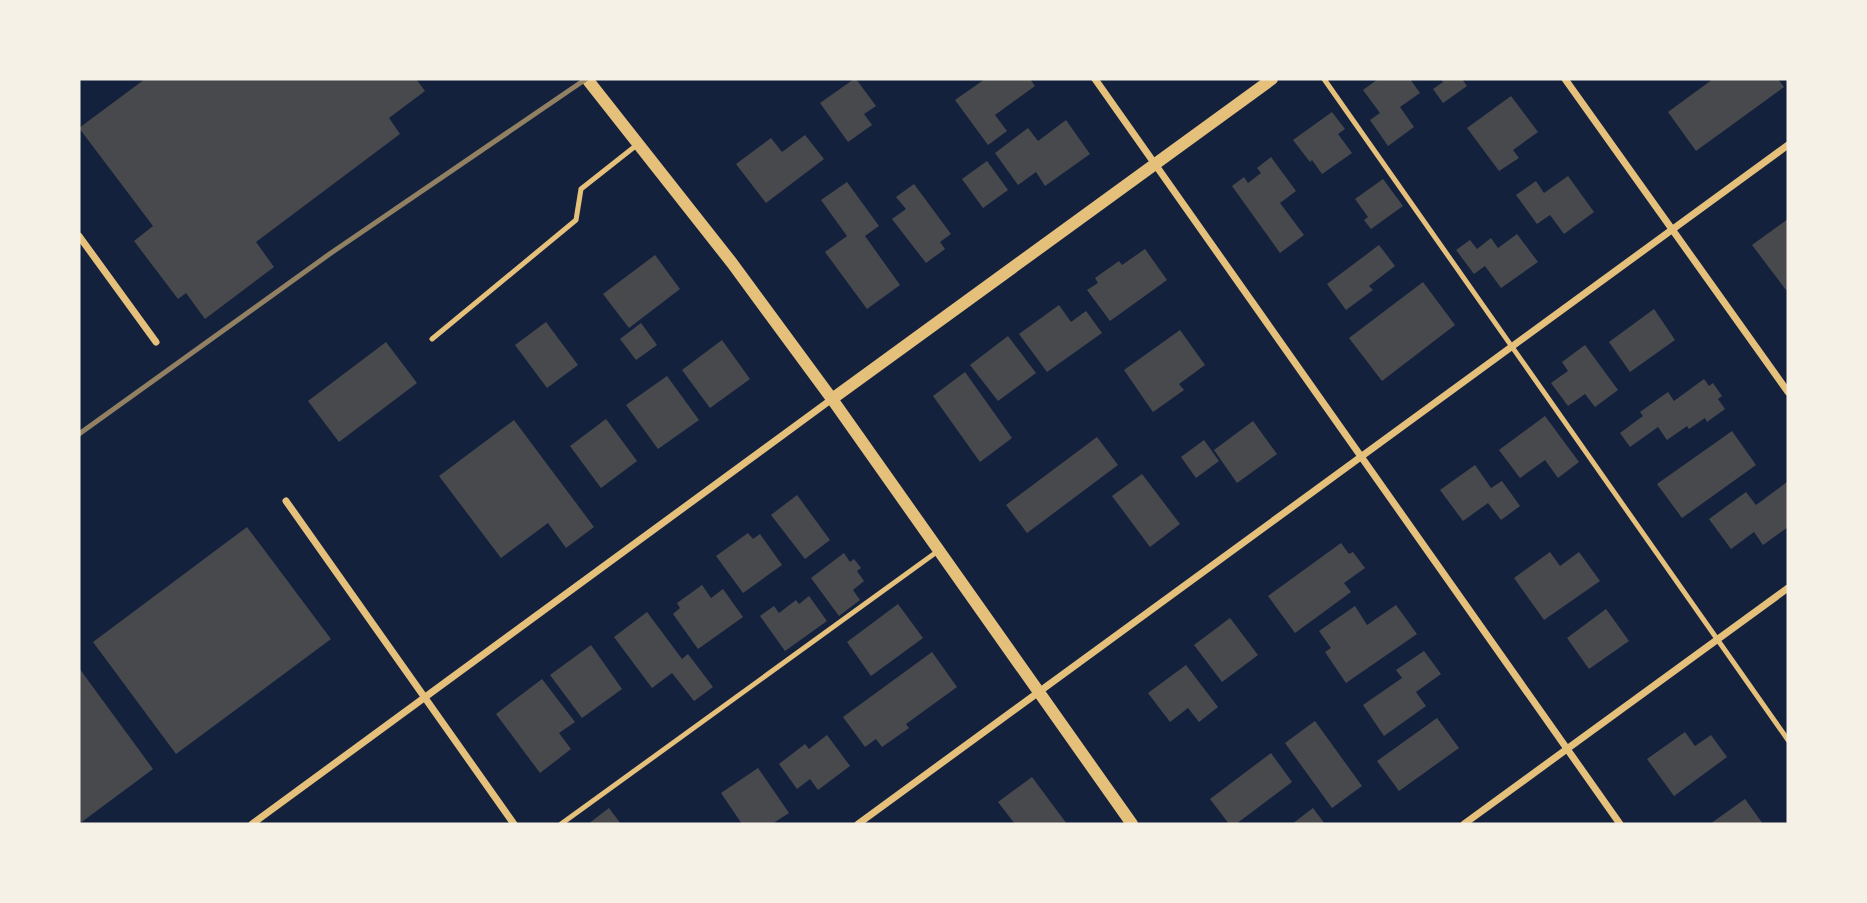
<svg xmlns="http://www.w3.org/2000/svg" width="1867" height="903" font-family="'Sofia Sans Condensed',sans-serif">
  <rect width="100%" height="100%" fill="#14213d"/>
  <g fill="#48494c">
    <polygon points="145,79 416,79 425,91 389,118 400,134 256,242 274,267 205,319 186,293 178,299 134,241 153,226 79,128"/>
    <polygon points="854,79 856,79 876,106 864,114 872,125 848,142 820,103"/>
    <polygon points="985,79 1030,79 1035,86 995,115 1007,131 988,145 955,100"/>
    <polygon points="1378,79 1410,79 1420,93 1400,107 1414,127 1388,146 1370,120 1380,113 1363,90"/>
    <polygon points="1441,79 1462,79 1467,86 1443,103 1433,89 1443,82"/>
    <polygon points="1713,79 1778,79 1784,87 1696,151 1668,112"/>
    <polygon points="1511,96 1538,132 1513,150 1519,158 1499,171 1467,128"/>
    <polygon points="1332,112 1345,129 1338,134 1352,153 1322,174 1312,160 1310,162 1293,140"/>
    <polygon points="1066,120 1090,154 1045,186 1036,172 1018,185 995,153 1028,128 1038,141"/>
    <polygon points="805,135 824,159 766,203 736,164 771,138 782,152"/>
    <polygon points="1271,157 1296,191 1280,203 1304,235 1280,253 1232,186 1244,177 1248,183 1261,173 1257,168"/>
    <polygon points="987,161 1008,190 983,208 962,179"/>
    <polygon points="1568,176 1594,212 1564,234 1550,215 1537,224 1516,195 1536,181 1544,193"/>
    <polygon points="1383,179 1403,206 1371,229 1364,220 1368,217 1355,199"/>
    <polygon points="847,182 879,226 865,236 900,285 867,309 825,252 847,236 821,200"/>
    <polygon points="914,184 951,234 940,242 945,249 926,263 892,219 906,209 896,197"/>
    <polygon points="1788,219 1788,288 1786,290 1752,245"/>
    <polygon points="1517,234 1538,262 1501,288 1485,266 1474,274 1456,250 1470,240 1477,249 1491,238 1498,248"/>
    <polygon points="1379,245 1395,266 1369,286 1373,290 1346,310 1327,284"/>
    <polygon points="1145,249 1167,280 1110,321 1087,290 1098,283 1095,278 1119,261 1122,265"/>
    <polygon points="655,255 680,289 629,328 603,294"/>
    <polygon points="1423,282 1455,325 1382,381 1349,338"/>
    <polygon points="1059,305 1071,322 1086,311 1102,333 1047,372 1019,334"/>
    <polygon points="1654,309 1675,340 1630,372 1609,342"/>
    <polygon points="546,322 578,365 547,388 515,345"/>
    <polygon points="641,323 657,345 636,360 620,339"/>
    <polygon points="1180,330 1205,365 1179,384 1184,390 1153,412 1124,370"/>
    <polygon points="1008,336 1036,373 998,401 970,365"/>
    <polygon points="722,340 750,379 710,408 682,370"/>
    <polygon points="386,342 417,383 339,442 308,401"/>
    <polygon points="1585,345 1618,390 1595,407 1585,394 1568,406 1551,383 1568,371 1562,362"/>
    <polygon points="965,372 1012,438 980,462 933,396"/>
    <polygon points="667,376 699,420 658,449 626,405"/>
    <polygon points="1704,379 1709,386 1713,383 1722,396 1718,399 1725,409 1707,422 1705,418 1689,429 1687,426 1667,440 1658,427 1630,447 1620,433 1643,416 1640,412 1668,392 1674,401"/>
    <polygon points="1545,416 1579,462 1558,478 1545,460 1520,478 1499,450"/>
    <polygon points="606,419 637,461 601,488 570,446"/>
    <polygon points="514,420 594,527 566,548 548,523 501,558 439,476"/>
    <polygon points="1253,421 1277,454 1237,483 1214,450"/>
    <polygon points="1732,431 1756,465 1682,518 1657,484"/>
    <polygon points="1097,437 1118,465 1027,533 1006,505"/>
    <polygon points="1204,440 1219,461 1196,478 1181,457"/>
    <polygon points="1475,465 1491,488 1502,481 1520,506 1501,520 1488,503 1463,521 1440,490"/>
    <polygon points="1142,474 1180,524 1150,547 1112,496"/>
    <polygon points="1787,482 1788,527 1763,545 1754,532 1731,549 1709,519 1746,492 1756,505"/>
    <polygon points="797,495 830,540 805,559 771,515"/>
    <polygon points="247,527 331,639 176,754 93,642"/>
    <polygon points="748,533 753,539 760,534 782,565 743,593 716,556"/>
    <polygon points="1341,543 1349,554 1353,552 1365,568 1344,583 1351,592 1295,633 1268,596"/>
    <polygon points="1550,552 1560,566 1579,552 1600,581 1544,620 1514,578"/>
    <polygon points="844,553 850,562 854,559 861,568 857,571 864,581 853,590 860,600 839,616 811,578"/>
    <polygon points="702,585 711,598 723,589 743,617 698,649 673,614 680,608 677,603"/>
    <polygon points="809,596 827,621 785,651 760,616 774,606 779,613 796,600 799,604"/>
    <polygon points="898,604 923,638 871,676 847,642"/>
    <polygon points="1396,605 1417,634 1346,683 1325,652 1331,648 1319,631 1355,606 1367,625"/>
    <polygon points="1606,609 1629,641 1589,669 1567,638"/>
    <polygon points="647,612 682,659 688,654 713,687 694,701 672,673 652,688 614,637"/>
    <polygon points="1230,618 1258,655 1222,682 1194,645"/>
    <polygon points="591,645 622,689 582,718 550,675"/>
    <polygon points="1424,651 1441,674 1416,692 1426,706 1384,736 1363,705 1402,678 1396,670"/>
    <polygon points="932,652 957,687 906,724 909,728 882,747 876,739 865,747 843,717"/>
    <polygon points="1186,665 1218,707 1199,722 1188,708 1170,722 1148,693"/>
    <polygon points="79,668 153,769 79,824"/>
    <polygon points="542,679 575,722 559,733 571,749 540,773 496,714"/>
    <polygon points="1437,718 1459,748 1399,791 1377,761"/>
    <polygon points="1315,721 1362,786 1332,808 1285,743"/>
    <polygon points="1685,732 1695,746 1711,735 1727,757 1674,796 1647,759"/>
    <polygon points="827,735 850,766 818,790 810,779 797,789 779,764 805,744 809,749"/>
    <polygon points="1271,753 1292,782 1236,824 1229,824 1210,799"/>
    <polygon points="758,768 789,813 772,824 742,824 721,793"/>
    <polygon points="1032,777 1067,824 1015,824 998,802"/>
    <polygon points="1745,799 1763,824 1710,824"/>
    <polygon points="609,808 621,824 588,824"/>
    <polygon points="1313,808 1325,824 1292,824"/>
  </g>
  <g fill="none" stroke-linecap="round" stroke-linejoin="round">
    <g stroke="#e5c07b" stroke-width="5">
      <polyline points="1324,79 1788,740"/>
      <polyline points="432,339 576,220 581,189 638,144"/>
      <polyline points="561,824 938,551"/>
    </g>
    <g stroke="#e5c07b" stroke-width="7">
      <polyline points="1095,79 1620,824"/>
      <polyline points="1565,79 1788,392"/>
      <polyline points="79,236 156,342"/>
      <polyline points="286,501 514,824"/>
      <polyline points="252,824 832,399"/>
      <polyline points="858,824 1788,145"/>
      <polyline points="1464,824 1788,588"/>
    </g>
    <g stroke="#e5c07b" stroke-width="12">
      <polyline points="587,79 732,263 832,399 1132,824"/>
      <polyline points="832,399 1272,79"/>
    </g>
    <polyline stroke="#918062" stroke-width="5" points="79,434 331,253 586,79"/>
  </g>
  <rect width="1867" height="903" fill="none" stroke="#f6f1e7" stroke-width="161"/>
</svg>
